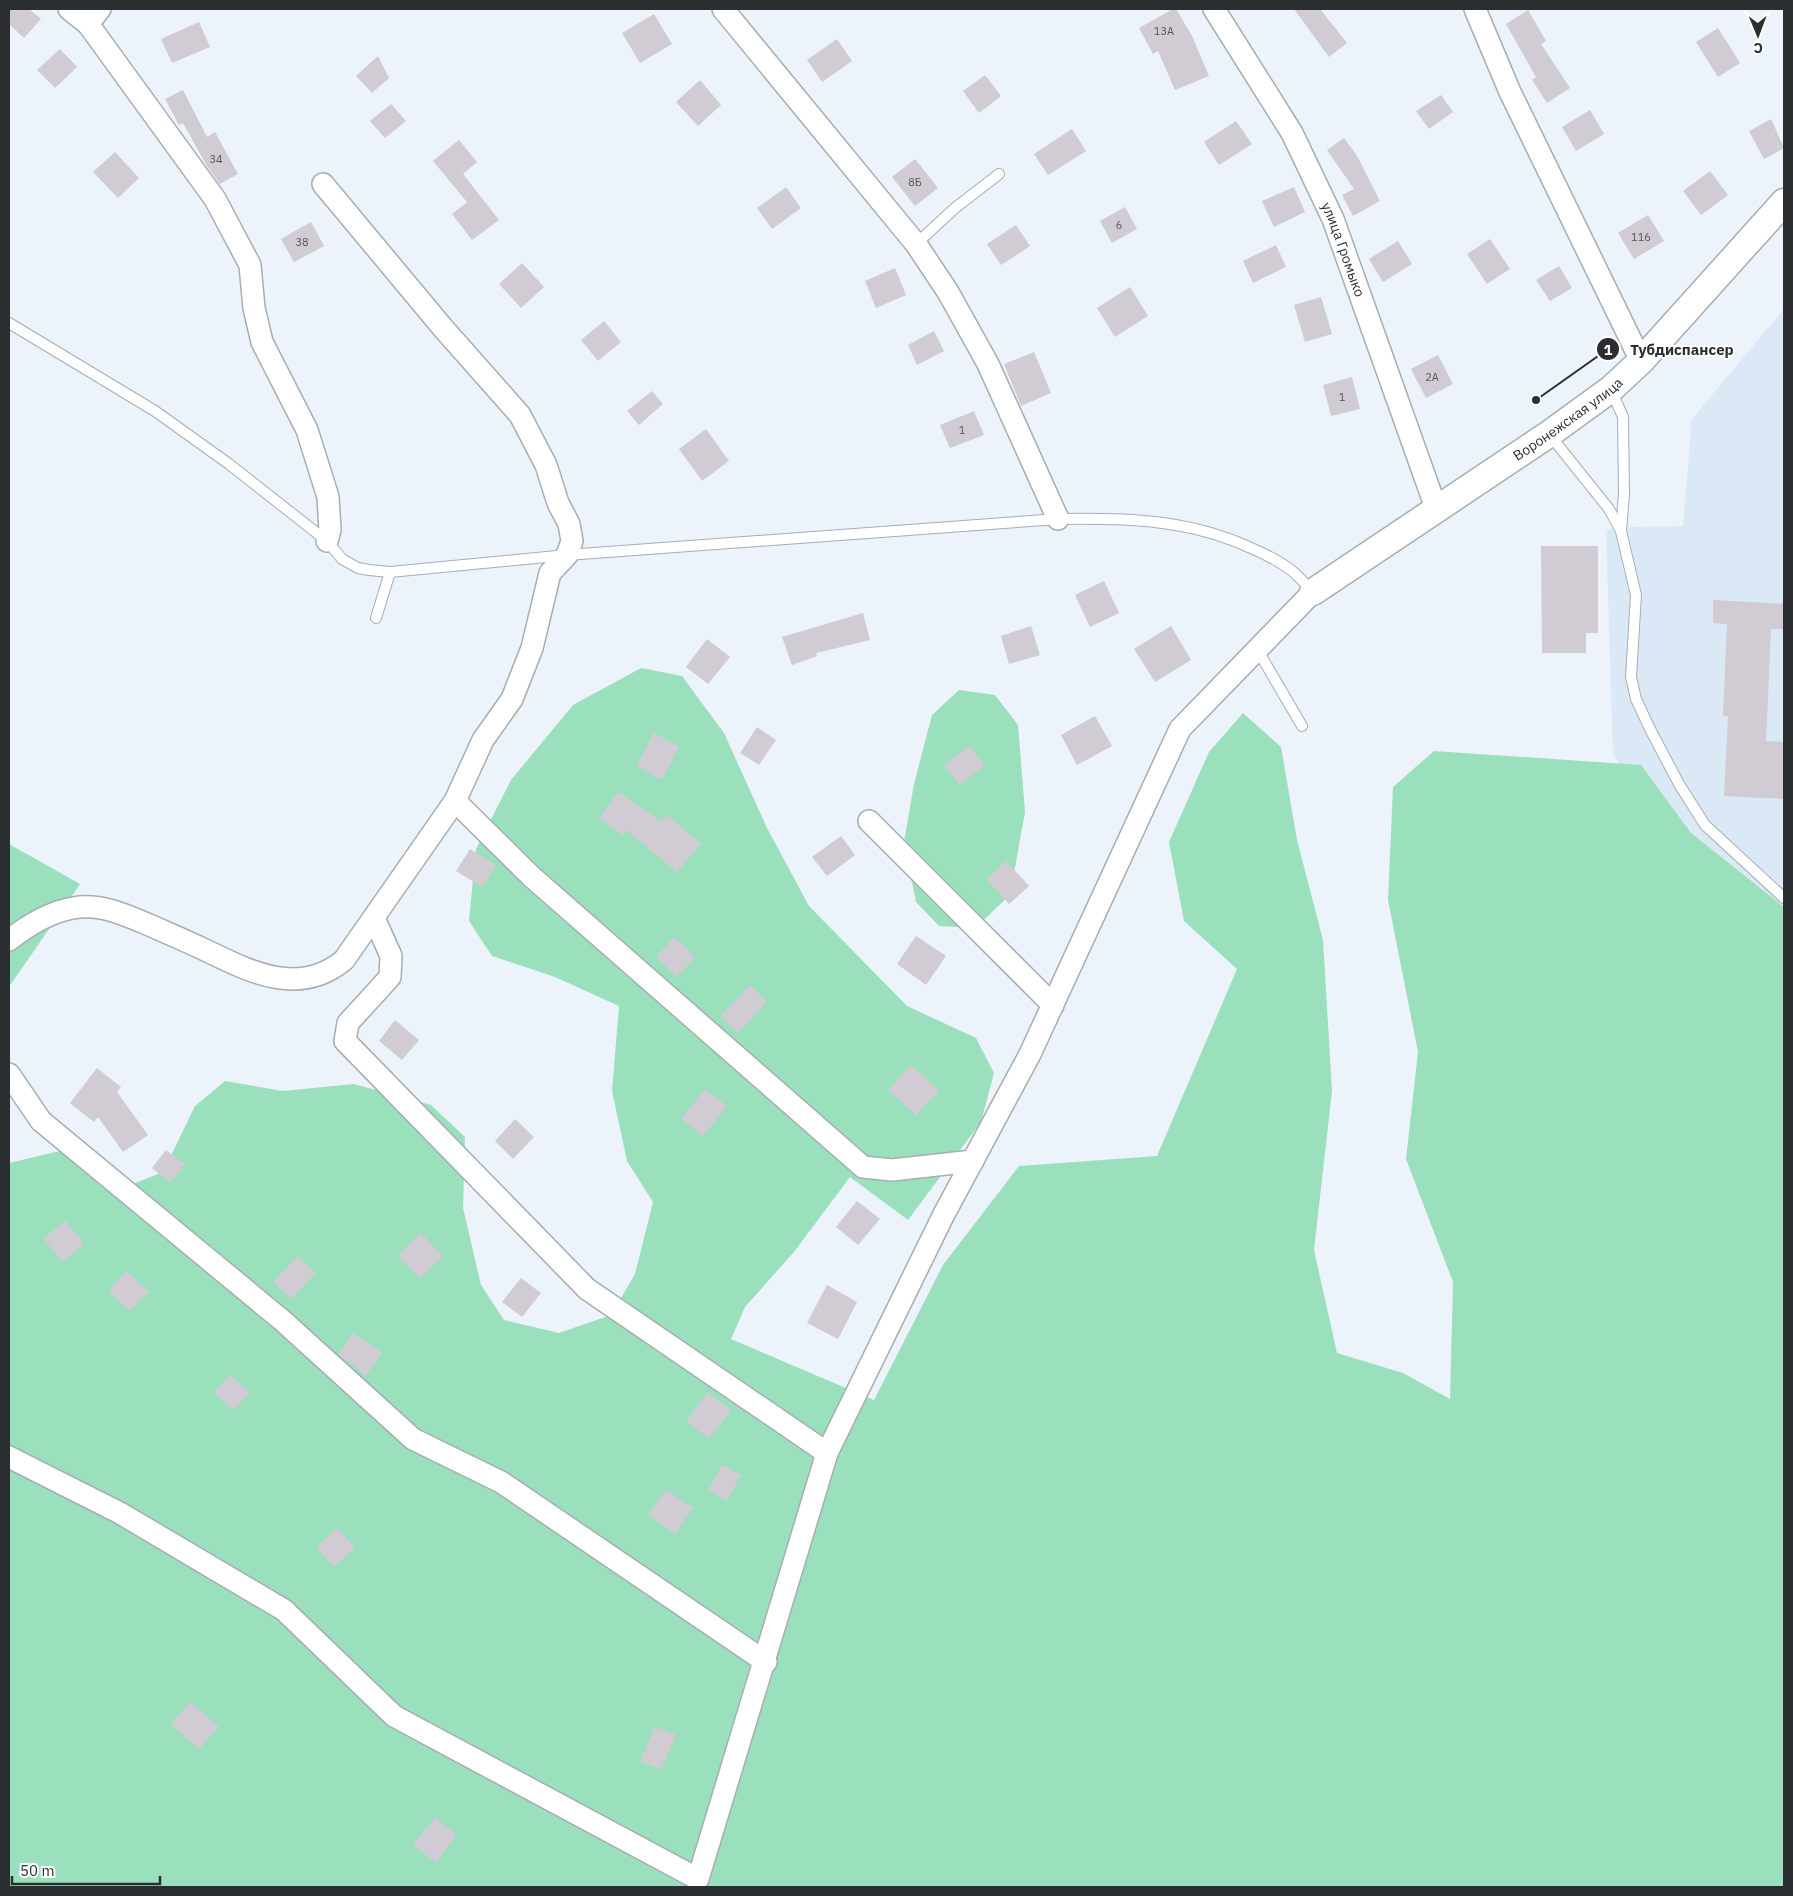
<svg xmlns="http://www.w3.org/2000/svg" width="1793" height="1896" font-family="'IBM Plex Sans',sans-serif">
  <rect width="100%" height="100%" fill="#ecf3fa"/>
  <polygon fill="#dbe8f5" points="1784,309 1784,1021 1613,753 1606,530 1634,527 1683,526 1692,419"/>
  <g fill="#9be0bd">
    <polygon points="641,668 682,676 724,733 767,828 809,906 907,1006 976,1038 994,1073 981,1122 908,1220 850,1177 794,1252 745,1307 731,1339 874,1400 943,1265 1019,1166 1157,1156 1237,969 1184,921 1169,842 1209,752 1243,713 1281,747 1297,840 1323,940 1332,1091 1314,1250 1337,1353 1403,1373 1450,1399 1453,1282 1406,1159 1418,1052 1388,900 1393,787 1434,751 1641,765 1691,833 1784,907 1784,1887 9,1887 9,1163 64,1150 125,1187 163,1172 195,1106 225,1081 283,1091 354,1084 431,1105 465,1137 463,1208 481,1285 504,1320 559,1333 611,1315 635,1274 653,1202 627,1161 612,1091 619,1006 555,977 492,956 469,921 476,849 511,780 573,705"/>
    <polygon points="959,690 995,695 1018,725 1025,812 1010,895 975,928 939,926 916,902 904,842 914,784 932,715"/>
    <polygon points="9,844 80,884 9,987"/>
  </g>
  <g fill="#d1cbd3">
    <polygon points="9,9 29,9 41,19 24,38 9,24"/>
    <polygon points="1173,9 1176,9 1192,36 1209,76 1175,90 1158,51 1153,54 1139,28"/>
    <polygon points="1294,9 1320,9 1347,43 1329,57"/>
    <polygon points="1528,10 1546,41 1541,44 1570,88 1547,103 1532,80 1536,77 1506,24"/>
    <polygon points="654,14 672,44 640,63 622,33"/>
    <polygon points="199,22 210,47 172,63 161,39"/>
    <polygon points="1718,28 1740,63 1718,77 1696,42"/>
    <polygon points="837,39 852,61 822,82 807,60"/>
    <polygon points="60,49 77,67 55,88 37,70"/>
    <polygon points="378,56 389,78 372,93 356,76"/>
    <polygon points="985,75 1001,96 979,113 963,91"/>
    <polygon points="700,80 721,105 698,126 676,102"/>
    <polygon points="183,90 207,137 215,132 238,174 220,184 207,166 183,123 179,125 165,99"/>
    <polygon points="1441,95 1453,112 1429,129 1416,111"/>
    <polygon points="391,104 406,121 385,138 370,121"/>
    <polygon points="1590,110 1604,134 1576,151 1562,127"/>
    <polygon points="1771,119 1784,148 1764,159 1749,131"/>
    <polygon points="1236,121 1252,144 1219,165 1204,142"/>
    <polygon points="1072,129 1086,151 1048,175 1034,154"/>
    <polygon points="1344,138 1357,156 1380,201 1353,216 1342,195 1354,189 1327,150"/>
    <polygon points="459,140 477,162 463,174 499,220 472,240 452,214 467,202 433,161"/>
    <polygon points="115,152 139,178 118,198 93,172"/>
    <polygon points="915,159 938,188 915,206 892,177"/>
    <polygon points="1710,171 1728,195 1701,215 1683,191"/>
    <polygon points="786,187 801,208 772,229 757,208"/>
    <polygon points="1294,187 1305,212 1274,227 1262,201"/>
    <polygon points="1125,207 1137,229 1112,243 1100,221"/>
    <polygon points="1648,215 1664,241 1634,259 1618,233"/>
    <polygon points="311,222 324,246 294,262 281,239"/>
    <polygon points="1016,225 1030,246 1001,265 987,244"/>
    <polygon points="1490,239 1510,269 1487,284 1467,254"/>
    <polygon points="1398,241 1412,264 1383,282 1369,259"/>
    <polygon points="1276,245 1286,267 1253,283 1243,261"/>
    <polygon points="522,263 544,287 521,308 499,284"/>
    <polygon points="1559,266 1572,288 1550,301 1536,280"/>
    <polygon points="895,268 906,295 876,308 865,281"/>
    <polygon points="1130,287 1148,316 1115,337 1097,308"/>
    <polygon points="1321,297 1332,334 1305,342 1294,305"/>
    <polygon points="604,321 621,342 598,361 581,340"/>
    <polygon points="934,331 944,351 917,365 908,345"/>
    <polygon points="1034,352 1051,393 1021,406 1004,364"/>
    <polygon points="1438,355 1453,384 1426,398 1411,369"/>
    <polygon points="1352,377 1360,409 1331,416 1323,385"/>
    <polygon points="652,391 663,404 639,425 627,411"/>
    <polygon points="974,411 984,435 950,448 940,425"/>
    <polygon points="706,429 729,461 702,481 679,449"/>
    <polygon points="1541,546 1598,546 1598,633 1586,633 1586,653 1542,653"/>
    <polygon points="1104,581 1119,613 1090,627 1075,595"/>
    <polygon points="1713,600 1784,604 1784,629 1771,629 1766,741 1784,742 1784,799 1724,796 1728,716 1723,716 1727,624 1713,623"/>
    <polygon points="863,613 870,640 816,653 817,656 792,665 782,637"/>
    <polygon points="1031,626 1040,655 1009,664 1001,636"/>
    <polygon points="1171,626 1191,660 1155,682 1134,649"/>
    <polygon points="707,639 730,657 708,684 686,667"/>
    <polygon points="1095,716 1112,746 1077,765 1061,735"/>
    <polygon points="757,727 776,740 759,765 740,753"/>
    <polygon points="654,733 679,747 662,780 636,766"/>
    <polygon points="969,746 985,766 959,785 944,765"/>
    <polygon points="618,792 661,821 667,815 701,844 677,872 626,830 623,835 599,818"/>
    <polygon points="841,836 855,855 827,876 812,857"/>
    <polygon points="470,849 496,865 482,887 456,871"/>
    <polygon points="1006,861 1029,886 1009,904 986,879"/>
    <polygon points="916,936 946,956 926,985 897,964"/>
    <polygon points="674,937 695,957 677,977 656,957"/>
    <polygon points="750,985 767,1002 737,1033 720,1016"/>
    <polygon points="395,1020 419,1040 402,1060 379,1041"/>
    <polygon points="911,1065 939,1091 916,1115 888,1090"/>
    <polygon points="97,1068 121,1087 117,1092 148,1135 123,1152 98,1117 94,1122 70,1103"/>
    <polygon points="705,1089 727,1106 703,1136 681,1119"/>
    <polygon points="515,1119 534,1137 513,1159 495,1141"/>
    <polygon points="166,1150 185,1164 170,1183 152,1168"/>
    <polygon points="857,1201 880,1219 858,1245 836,1227"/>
    <polygon points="66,1221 84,1244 62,1262 43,1238"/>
    <polygon points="421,1233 443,1256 420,1278 398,1255"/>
    <polygon points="298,1256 316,1273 291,1299 273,1282"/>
    <polygon points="127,1271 149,1292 129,1311 108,1291"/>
    <polygon points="521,1278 541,1293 522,1317 502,1302"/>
    <polygon points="827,1285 857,1302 838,1339 807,1323"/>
    <polygon points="353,1333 382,1352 366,1376 338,1354"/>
    <polygon points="231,1375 250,1393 233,1410 214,1392"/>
    <polygon points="708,1392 731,1410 709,1439 686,1421"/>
    <polygon points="722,1465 741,1475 727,1501 708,1490"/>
    <polygon points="666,1490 693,1508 675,1534 648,1515"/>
    <polygon points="337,1528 355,1547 334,1567 316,1547"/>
    <polygon points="190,1702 219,1726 199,1749 171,1725"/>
    <polygon points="655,1727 676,1735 661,1770 640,1761"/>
    <polygon points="435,1817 457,1835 436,1863 413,1845"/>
  </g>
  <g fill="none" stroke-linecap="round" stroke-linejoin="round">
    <g stroke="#a6adb3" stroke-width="12">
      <g id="service">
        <polyline points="916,244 955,208 999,174"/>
        <path d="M9,323L155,411L229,464L327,541L342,559L358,568L369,570L390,572L567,555L1058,519C1127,518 1188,519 1251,548C1265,554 1279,561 1291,570C1299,576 1306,585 1313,592"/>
        <polyline points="1611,390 1623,417 1624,494 1621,531"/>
        <polyline points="1549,434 1609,509 1621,531 1636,595 1631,677 1636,699 1651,731 1679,784 1705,825 1784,898"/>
        <polyline points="376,618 390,572"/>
        <polyline points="1257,649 1302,726"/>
      </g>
    </g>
    <g stroke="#a6adb3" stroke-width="24">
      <g id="minor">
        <polyline points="69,9 88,24 215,199 250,265 254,308 262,342 307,430 328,497 330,530 327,541"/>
        <polyline points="723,9 916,244 948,292 988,364 1058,519"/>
        <path id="s1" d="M1214,9L1292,133L1333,219L1436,508"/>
        <polyline points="1475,9 1510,92 1641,361"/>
        <polyline points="88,24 100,9"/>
        <polyline points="323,184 443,328 520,415 546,465 558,503 569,524 572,541 567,555 550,573 532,648 512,699 483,740 455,801 532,877 863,1167 892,1170 973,1161"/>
        <polyline points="869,821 1053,1005"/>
        <polyline points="374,918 391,956 390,977 348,1023 345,1041 587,1289 827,1453"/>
        <path d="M9,940C27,926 50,912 73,908C99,903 124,914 147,924C165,932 184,940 203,949C249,971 298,998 344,960L455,801"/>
        <polyline points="9,1074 41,1121 283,1321 413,1439 501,1482 766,1662"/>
        <polyline points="9,1457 120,1513 284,1610 394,1716 698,1879 827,1453 943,1216 1030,1054 1180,729 1313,592"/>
      </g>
    </g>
    <g stroke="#a6adb3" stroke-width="29">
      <g id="tertiary">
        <path id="s2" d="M1313,592L1549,434L1611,389L1641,361L1784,202"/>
      </g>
    </g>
    <use href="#service" stroke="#fff" stroke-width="10"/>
    <use href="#minor" stroke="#fff" stroke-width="21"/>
    <use href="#tertiary" stroke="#fff" stroke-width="26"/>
  </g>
  <g text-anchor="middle" stroke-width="4" stroke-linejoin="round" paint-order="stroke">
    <g font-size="11" fill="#54555a">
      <text x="1164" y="35">13А</text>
      <text x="216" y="163">34</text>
      <text x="915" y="186">8Б</text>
      <text x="1119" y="229">6</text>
      <text x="1641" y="241">116</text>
      <text x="302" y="246">38</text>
      <text x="1432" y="381">2А</text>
      <text x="1342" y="401">1</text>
      <text x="962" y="434">1</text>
    </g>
    <g font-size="14" fill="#2b2e31" stroke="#fff">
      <text dy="5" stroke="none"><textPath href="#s1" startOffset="274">улица Громыко</textPath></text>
      <text dy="5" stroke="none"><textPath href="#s2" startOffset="308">Воронежская улица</textPath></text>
    </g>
  </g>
  <path fill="none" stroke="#2b2e31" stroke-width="2" d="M1536 400L1608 349"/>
  <g fill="#2b2e31" stroke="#fff" stroke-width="2">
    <circle cx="1536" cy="400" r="5"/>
    <circle cx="1608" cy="349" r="12"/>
  </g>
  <g font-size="15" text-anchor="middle" font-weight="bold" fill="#fff">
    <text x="1608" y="355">1</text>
  </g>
  <g font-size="15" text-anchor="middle" font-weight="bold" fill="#2b2e31" stroke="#fff" stroke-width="4" stroke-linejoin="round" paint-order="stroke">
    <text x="1682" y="355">Тубдиспансер</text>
  </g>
  <rect width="1793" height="1896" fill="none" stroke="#2b2e31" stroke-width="20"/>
  <g transform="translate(1758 35) rotate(179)" stroke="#ffffff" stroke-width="4" paint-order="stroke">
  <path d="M0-4L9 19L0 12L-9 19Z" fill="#2b2e31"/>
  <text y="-8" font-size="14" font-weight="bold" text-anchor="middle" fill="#2b2e31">С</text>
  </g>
  <path d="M12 1876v8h148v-8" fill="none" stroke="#2b2e31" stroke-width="2.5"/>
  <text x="20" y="1876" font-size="15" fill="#2b2e31" stroke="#ffffff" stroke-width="4" paint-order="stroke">50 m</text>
</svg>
